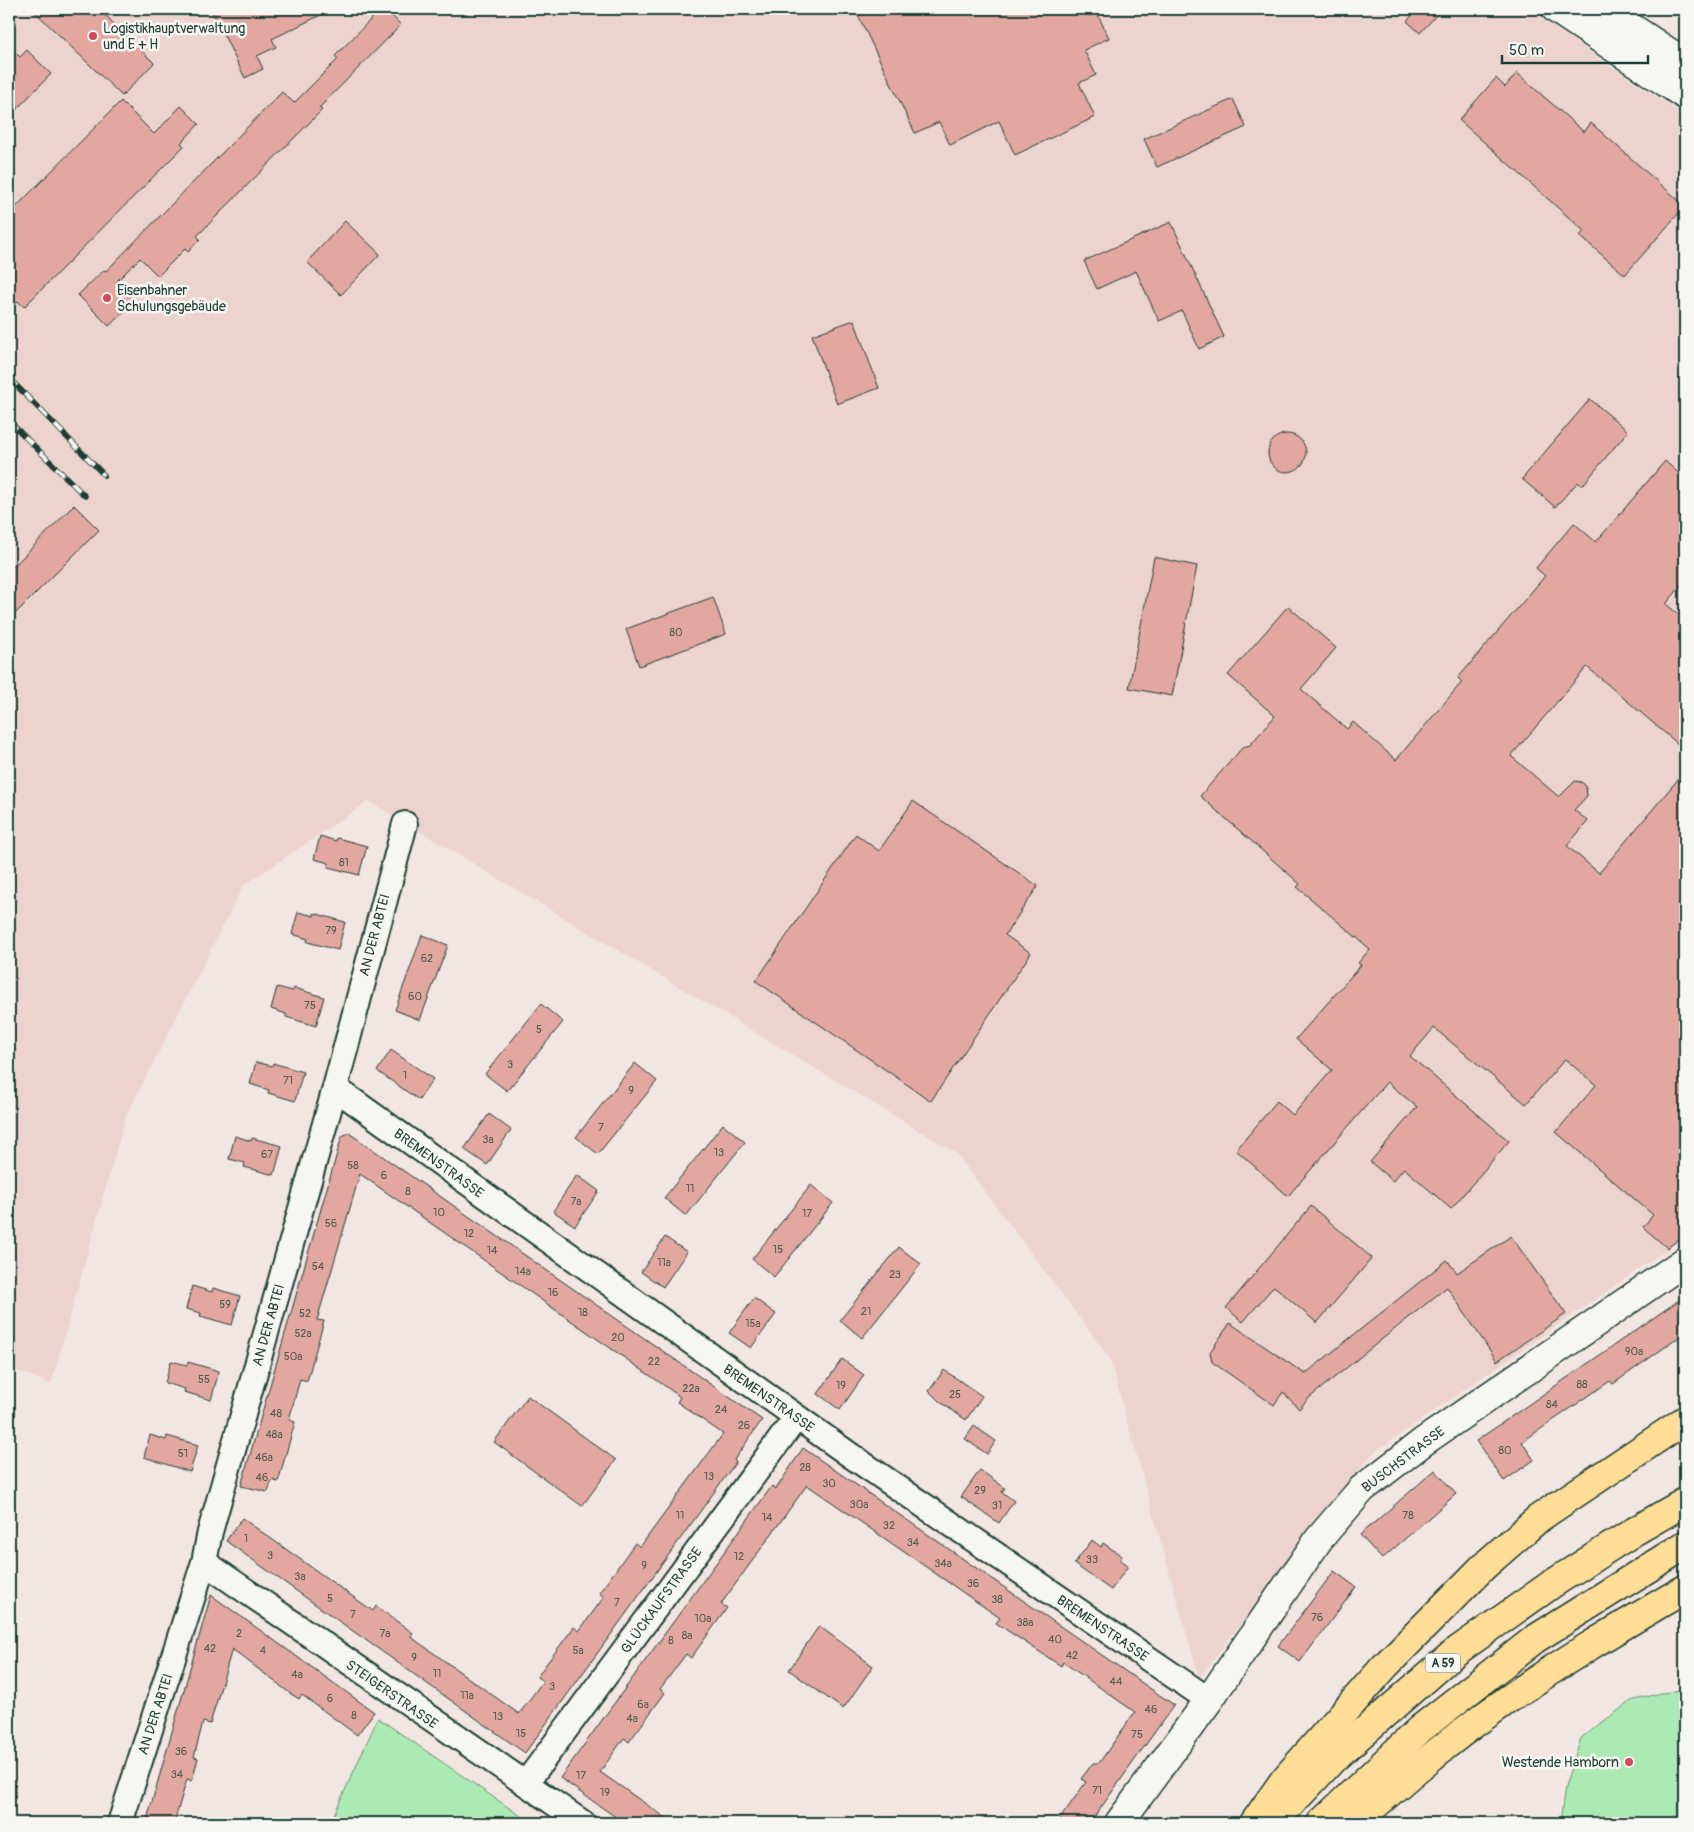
<svg xmlns="http://www.w3.org/2000/svg" width="1694" height="1832" font-family="Pangolin,sans-serif">
  <rect width="100%" height="100%" fill="#f2e6e2"/>
  <filter id="ink" filterUnits="userSpaceOnUse"><feTurbulence type="fractalNoise" baseFrequency=".02" numOctaves="2"/><feDisplacementMap in="SourceGraphic" scale="10" xChannelSelector="R" yChannelSelector="G"/><feConvolveMatrix kernelMatrix="1 2 1 2 8 2 1 2 1" color-interpolation-filters="sRGB"/></filter>
  <g filter="url(#ink)">
    <polygon fill="#edd3ce" points="9,9 1530,9 1568,37 1685,116 1685,1237 1372,1454 1199,1678 1109,1357 956,1153 369,801 243,886 125,1119 51,1384 13,1369 9,1376"/>
    <g fill="#abebb3" stroke="#659474">
      <polygon points="1685,1691 1685,1823 1560,1823 1565,1786 1581,1738 1631,1701 1661,1693"/>
      <polygon points="378,1718 531,1823 330,1823"/>
    </g>
    <g fill="#e2a7a0" stroke="#1f3d34">
      <polygon points="32,9 99,9 154,63 122,96"/>
      <polygon points="211,9 333,9 272,39 276,47 257,56 263,69 245,78"/>
      <polygon points="381,9 385,9 401,25 319,108 322,110 197,236 200,239 188,252 185,249 158,276 140,258 116,282 135,301 109,326 78,295 104,270 106,271 282,92 294,103 338,59 335,56"/>
      <polygon points="855,9 1095,9 1109,38 1084,50 1096,75 1079,83 1095,117 1015,155 999,121 950,145 939,122 915,133"/>
      <polygon points="1418,9 1442,9 1420,33 1407,21"/>
      <polygon points="9,46 20,57 27,50 51,74 9,117"/>
      <polygon points="1517,73 1584,132 1591,123 1685,206 1625,275 1580,236 1584,231 1459,120 1496,78 1505,87"/>
      <polygon points="1233,99 1246,127 1157,167 1144,139"/>
      <polygon points="121,101 154,134 181,106 199,124 181,143 184,146 24,307 18,301 9,310 9,214"/>
      <polygon points="345,221 380,254 341,295 307,262"/>
      <polygon points="1171,222 1224,337 1199,349 1182,311 1159,321 1136,271 1097,289 1084,261"/>
      <polygon points="854,320 879,388 837,404 812,335"/>
      <polygon points="1590,399 1628,431 1582,486 1578,482 1555,507 1522,479"/>
      <circle cx="1287" cy="453" r="19"/>
      <polygon points="1665,461 1685,479 1685,581 1666,604 1685,620 1685,750 1587,667 1511,756 1559,797 1575,781 1581,782 1586,786 1587,796 1574,810 1588,821 1567,846 1599,873 1685,771 1685,1235 1667,1248 1643,1227 1653,1215 1556,1132 1596,1085 1565,1059 1526,1104 1434,1028 1410,1056 1509,1141 1451,1209 1404,1168 1393,1181 1370,1162 1417,1107 1387,1082 1288,1196 1236,1150 1277,1101 1293,1115 1332,1070 1296,1039 1361,965 1358,963 1370,949 1297,887 1300,884 1200,796 1243,747 1250,745 1275,716 1228,675 1288,606 1336,648 1301,689 1347,729 1353,722 1396,760 1462,682 1458,678 1545,576 1536,568 1574,523 1596,542"/>
      <polygon points="74,505 99,530 9,620 9,571"/>
      <polygon points="1154,557 1197,566 1172,696 1129,688"/>
      <polygon points="713,597 726,634 639,666 626,629"/>
      <polygon points="913,801 1038,886 1005,935 1031,953 931,1101 756,981 856,834 879,851"/>
      <polygon points="320,836 336,841 337,838 367,846 359,875 328,867 329,863 314,859"/>
      <polygon points="298,912 314,916 314,913 345,922 338,950 307,942 308,939 292,934"/>
      <polygon points="422,935 448,945 420,1020 395,1010"/>
      <polygon points="277,987 293,991 294,988 324,997 316,1026 286,1017 286,1014 271,1009"/>
      <polygon points="541,1004 563,1022 507,1091 485,1074"/>
      <polygon points="391,1050 433,1079 419,1100 377,1071"/>
      <polygon points="256,1062 272,1066 273,1063 303,1072 295,1101 268,1093 269,1090 250,1084"/>
      <polygon points="635,1063 657,1081 598,1154 576,1137"/>
      <polygon points="489,1114 511,1130 487,1165 464,1149"/>
      <polygon points="723,1124 745,1142 686,1216 664,1198"/>
      <polygon points="349,1133 762,1420 734,1460 736,1462 525,1753 226,1541 242,1518 373,1611 376,1606 413,1633 411,1637 519,1714 543,1681 537,1677 547,1663 574,1627 579,1631 604,1597 599,1593 635,1543 640,1547 723,1434 677,1402 680,1397 665,1386 360,1174 317,1320 324,1321 307,1381 300,1379 289,1420 295,1422 278,1482 272,1480 268,1492 241,1486 342,1136"/>
      <polygon points="235,1136 251,1141 252,1138 282,1146 274,1175 244,1167 245,1163 229,1159"/>
      <polygon points="577,1175 599,1191 575,1226 553,1211"/>
      <polygon points="811,1185 833,1203 774,1277 752,1259"/>
      <polygon points="1311,1206 1372,1258 1317,1323 1274,1286 1243,1322 1226,1308"/>
      <polygon points="1511,1236 1566,1314 1497,1361 1447,1287 1309,1398 1299,1409 1283,1392 1274,1405 1212,1362 1210,1352 1230,1323 1305,1374 1447,1260 1457,1273"/>
      <polygon points="665,1237 687,1252 663,1287 641,1272"/>
      <polygon points="899,1247 921,1264 862,1338 840,1320"/>
      <polygon points="192,1286 212,1292 213,1288 240,1296 232,1325 200,1316 201,1313 186,1309"/>
      <polygon points="1685,1296 1685,1333 1613,1384 1610,1381 1522,1442 1534,1460 1504,1481 1476,1441"/>
      <polygon points="754,1298 776,1314 751,1348 729,1333"/>
      <polygon points="842,1359 864,1375 840,1410 818,1394"/>
      <polygon points="171,1361 187,1365 188,1362 219,1371 211,1400 184,1392 185,1389 165,1383"/>
      <polygon points="944,1370 982,1396 966,1420 940,1402 929,1391"/>
      <polygon points="528,1396 616,1460 582,1506 494,1442"/>
      <polygon points="974,1426 996,1441 987,1454 965,1439"/>
      <polygon points="150,1435 166,1440 167,1436 198,1445 190,1472 144,1457"/>
      <polygon points="803,1448 1174,1705 1090,1823 1057,1823 1086,1782 1081,1779 1093,1763 1099,1763 1135,1712 1063,1662 1061,1666 996,1623 1000,1618 807,1485 721,1604 727,1608 691,1658 686,1654 660,1689 665,1693 629,1742 624,1738 600,1772 673,1823 624,1823 560,1778 772,1486 776,1489"/>
      <polygon points="980,1470 1005,1488 1002,1492 1014,1501 999,1523 961,1497"/>
      <polygon points="1435,1470 1456,1494 1382,1559 1360,1535"/>
      <polygon points="1092,1540 1101,1547 1103,1543 1122,1556 1120,1560 1128,1566 1111,1590 1074,1564"/>
      <polygon points="1334,1571 1356,1587 1300,1662 1278,1646"/>
      <polygon points="211,1595 374,1712 357,1735 302,1695 299,1699 291,1694 232,1649 210,1724 203,1722 194,1757 198,1758 192,1781 187,1779 174,1823 146,1823"/>
      <polygon points="819,1626 873,1666 843,1709 789,1670"/>
    </g>
    <g fill="none" stroke-linecap="round" stroke-linejoin="round">
      <g stroke="#1f3d34" stroke-width="28">
        <g id="minor">
          <polyline points="335,1088 850,1455 1209,1700"/>
          <polyline points="204,1562 583,1823"/>
          <polyline points="526,1783 796,1418"/>
          <polyline points="120,1823 204,1562 210,1532 335,1088 405,824"/>
        </g>
      </g>
      <g stroke="#1f3d34" stroke-width="31">
        <polyline id="tertiary" points="1119,1823 1209,1700 1319,1539 1362,1489 1423,1442 1685,1261"/>
      </g>
      <g stroke="#1f3d34" stroke-width="31">
        <g id="secondary">
          <polyline points="1556,9 1685,95"/>
          <polyline points="1603,9 1685,63"/>
        </g>
      </g>
      <g stroke="#1f3d34" stroke-width="31">
        <g id="motorway">
          <polyline points="1254,1823 1285,1779 1385,1666 1484,1566 1539,1518 1685,1420"/>
          <polyline points="1273,1823 1334,1758 1454,1653 1552,1584 1635,1531 1685,1502"/>
          <polyline points="1321,1823 1420,1729 1535,1639 1685,1545"/>
          <path d="M1355,1823C1399,1784 1444,1744 1493,1710C1554,1666 1620,1627 1685,1589"/>
        </g>
      </g>
      <use href="#minor" stroke="#f6f6f2" stroke-width="24"/>
      <use href="#tertiary" stroke="#f6f6f2" stroke-width="28"/>
      <use href="#secondary" stroke="#f6f6f2" stroke-width="28"/>
      <use href="#motorway" stroke="#fedd96" stroke-width="28"/>
      <g stroke="#1f3d34" stroke-width="5.5">
        <g id="rail">
          <polyline points="9,378 104,475"/>
          <polyline points="9,421 85,496"/>
        </g>
      </g>
      <use href="#rail" stroke="#f6f6f2" stroke-width="4" stroke-dasharray="11" stroke-linecap="butt"/>
    </g>
  </g>
  <g fill="#d1495b" stroke="#f6f6f2" stroke-width="2">
    <circle cx="93" cy="36" r="5"/>
    <circle cx="107" cy="298" r="5"/>
    <circle cx="1629" cy="1762" r="5"/>
  </g>
  <g text-anchor="middle" stroke-width="5" stroke-linejoin="round" paint-order="stroke">
    <g font-size="11" fill="#50584f">
      <text x="676" y="636">80</text>
      <text x="344" y="866">81</text>
      <text x="331" y="934">79</text>
      <text x="427" y="962">62</text>
      <text x="415" y="1000">60</text>
      <text x="310" y="1009">75</text>
      <text x="539" y="1033">5</text>
      <text x="510" y="1068">3</text>
      <text x="405" y="1079">1</text>
      <text x="288" y="1084">71</text>
      <text x="631" y="1094">9</text>
      <text x="601" y="1131">7</text>
      <text x="488" y="1143">3a</text>
      <text x="719" y="1156">13</text>
      <text x="267" y="1158">67</text>
      <text x="353" y="1169">58</text>
      <text x="384" y="1179">6</text>
      <text x="690" y="1192">11</text>
      <text x="408" y="1195">8</text>
      <text x="576" y="1205">7a</text>
      <text x="439" y="1216">10</text>
      <text x="807" y="1217">17</text>
      <text x="331" y="1227">56</text>
      <text x="469" y="1237">12</text>
      <text x="778" y="1253">15</text>
      <text x="492" y="1254">14</text>
      <text x="664" y="1266">11a</text>
      <text x="318" y="1270">54</text>
      <text x="523" y="1275">14a</text>
      <text x="895" y="1278">23</text>
      <text x="553" y="1296">16</text>
      <text x="225" y="1308">59</text>
      <text x="866" y="1315">21</text>
      <text x="583" y="1316">18</text>
      <text x="305" y="1317">52</text>
      <text x="753" y="1327">15a</text>
      <text x="303" y="1337">52a</text>
      <text x="618" y="1341">20</text>
      <text x="1634" y="1355">90a</text>
      <text x="293" y="1360">50a</text>
      <text x="654" y="1365">22</text>
      <text x="204" y="1383">55</text>
      <text x="1582" y="1388">88</text>
      <text x="841" y="1389">19</text>
      <text x="691" y="1392">22a</text>
      <text x="955" y="1398">25</text>
      <text x="1552" y="1408">84</text>
      <text x="721" y="1413">24</text>
      <text x="276" y="1417">48</text>
      <text x="744" y="1429">26</text>
      <text x="274" y="1438">48a</text>
      <text x="1505" y="1454">80</text>
      <text x="183" y="1457">51</text>
      <text x="264" y="1461">46a</text>
      <text x="805" y="1471">28</text>
      <text x="709" y="1480">13</text>
      <text x="262" y="1481">46</text>
      <text x="829" y="1487">30</text>
      <text x="980" y="1494">29</text>
      <text x="859" y="1508">30a</text>
      <text x="997" y="1509">31</text>
      <text x="680" y="1519">11</text>
      <text x="1408" y="1519">78</text>
      <text x="767" y="1521">14</text>
      <text x="889" y="1529">32</text>
      <text x="246" y="1542">1</text>
      <text x="913" y="1546">34</text>
      <text x="270" y="1559">3</text>
      <text x="739" y="1560">12</text>
      <text x="1092" y="1563">33</text>
      <text x="943" y="1567">34a</text>
      <text x="644" y="1569">9</text>
      <text x="300" y="1580">3a</text>
      <text x="973" y="1587">36</text>
      <text x="330" y="1602">5</text>
      <text x="997" y="1603">38</text>
      <text x="617" y="1606">7</text>
      <text x="353" y="1618">7</text>
      <text x="1317" y="1621">76</text>
      <text x="703" y="1622">10a</text>
      <text x="1025" y="1626">38a</text>
      <text x="239" y="1637">2</text>
      <text x="385" y="1637">7a</text>
      <text x="687" y="1639">8a</text>
      <text x="1055" y="1643">40</text>
      <text x="671" y="1644">8</text>
      <text x="210" y="1652">42</text>
      <text x="263" y="1654">4</text>
      <text x="578" y="1654">5a</text>
      <text x="1072" y="1659">42</text>
      <text x="414" y="1661">9</text>
      <text x="437" y="1677">11</text>
      <text x="297" y="1678">4a</text>
      <text x="1116" y="1685">44</text>
      <text x="552" y="1690">3</text>
      <text x="467" y="1699">11a</text>
      <text x="330" y="1702">6</text>
      <text x="643" y="1708">6a</text>
      <text x="1151" y="1713">46</text>
      <text x="354" y="1719">8</text>
      <text x="498" y="1720">13</text>
      <text x="632" y="1722">4a</text>
      <text x="521" y="1737">15</text>
      <text x="1137" y="1738">75</text>
      <text x="181" y="1755">36</text>
      <text x="177" y="1778">34</text>
      <text x="581" y="1779">17</text>
      <text x="1097" y="1794">71</text>
      <text x="605" y="1796">19</text>
    </g>
    <rect fill="#f6f6f2" stroke="#60746d" stroke-width="1" x="1425.5" y="1653.5" width="35" height="19" rx="4"/>
    <g font-size="12" font-weight="bold" fill="#1f3d34">
      <text x="1443" y="1667">A 59</text>
    </g>
    <g font-size="14" fill="#1f3d34" stroke="#f6f6f2" text-anchor="start">
      <text x="103" y="33">Logistikhauptverwaltung<tspan x="103" dy="16">und E + H</tspan></text>
      <text x="117" y="295">Eisenbahner<tspan x="117" dy="16">Schulungsgebäude</tspan></text>
      <text x="1619" y="1767" text-anchor="end">Westende Hamborn</text>
    </g>
    <g font-size="14" fill="#1f3d34" stroke="#f6f6f2">
      <text transform="translate(374 935) rotate(-75)" y="5">AN DER ABTEI</text>
      <text transform="translate(439 1163) rotate(36)" y="5">BREMENSTRASSE</text>
      <text transform="translate(268 1325) rotate(-74)" y="5">AN DER ABTEI</text>
      <text transform="translate(769 1398) rotate(35)" y="5">BREMENSTRASSE</text>
      <text transform="translate(1403 1459) rotate(-37)" y="5">BUSCHSTRASSE</text>
      <text transform="translate(661 1600) rotate(-54)" y="5">GLÜCKAUFSTRASSE</text>
      <text transform="translate(1103 1628) rotate(34)" y="5">BREMENSTRASSE</text>
      <text transform="translate(392 1694) rotate(35)" y="5">STEIGERSTRASSE</text>
      <text transform="translate(155 1714) rotate(-72)" y="5">AN DER ABTEI</text>
    </g>
  </g>
  <rect width="1694" height="1832" fill="none" stroke="#f6f6f2" stroke-width="30"/>
  <rect x="15" y="15" width="1664" height="1802" fill="none" stroke="#1f3d34" stroke-width="2" filter="url(#ink)"/>
  <path d="M1502 55v8h146v-8" fill="none" stroke="#1f3d34" stroke-width="2.5"/>
  <text x="1509" y="55" font-size="15" fill="#1f3d34" stroke="#f6f6f2" stroke-width="4" paint-order="stroke">50 m</text>
</svg>
